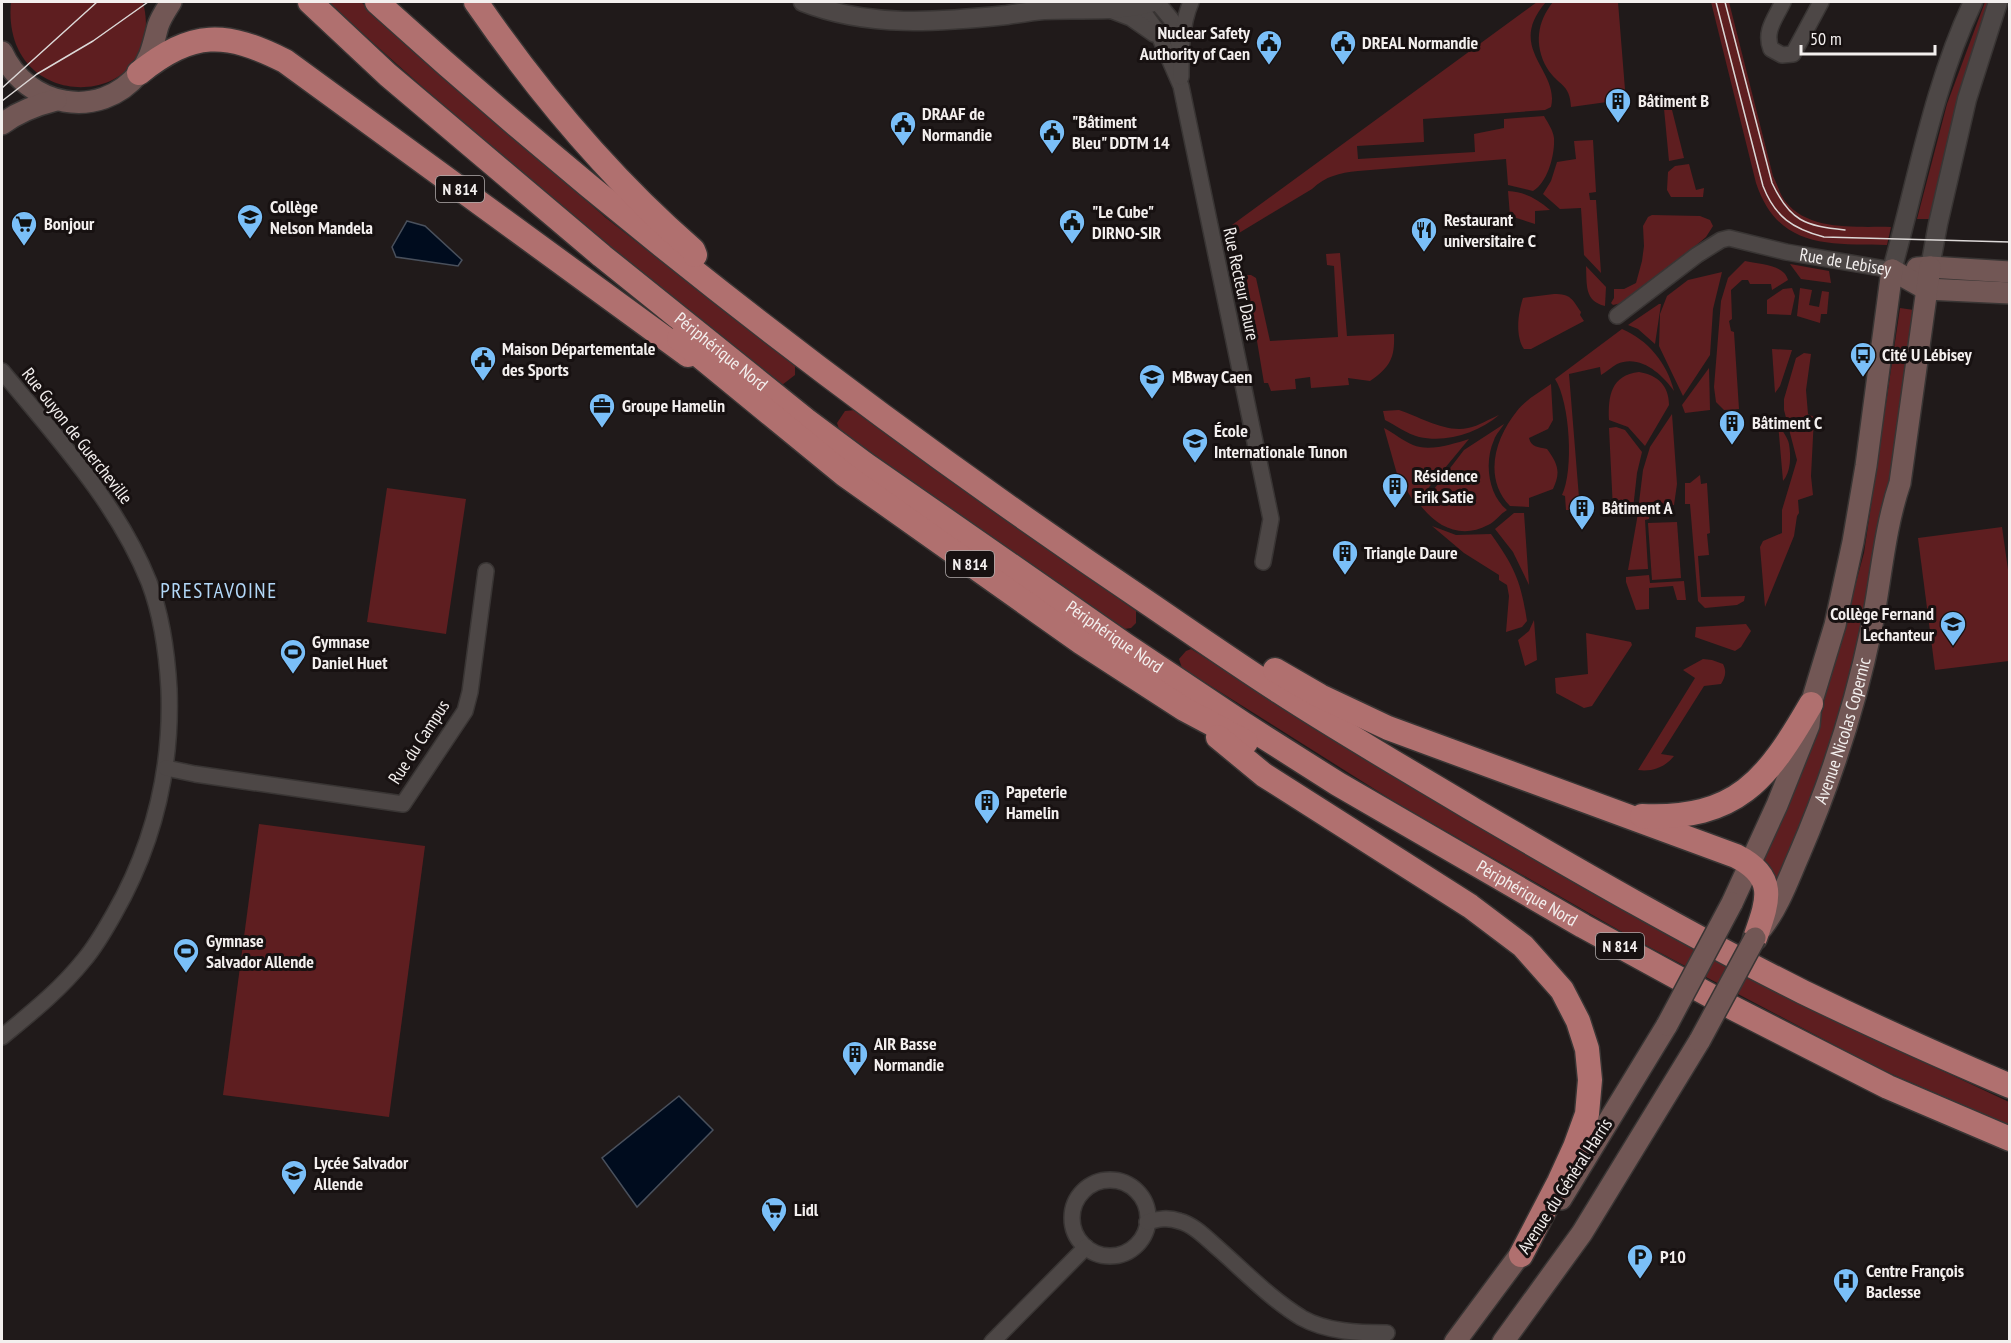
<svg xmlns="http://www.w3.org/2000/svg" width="2011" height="1343" font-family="'PT Sans Narrow',sans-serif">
  <rect width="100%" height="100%" fill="#201a1a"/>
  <g fill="#5e1e20">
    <path d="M11,2H143C170,111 0,120 11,2Z"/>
    <path d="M328,2H361L606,218L795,365V375L782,385C625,264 474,135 328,2Z"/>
    <path d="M1537,2H1546C1505,49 1560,70 1551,107L1545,110L1423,119L1424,142L1357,146L1358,159L1475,152L1474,134L1504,128V119L1544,116C1548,123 1553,130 1554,138C1555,154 1548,182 1533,191L1508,185L1506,159L1358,171C1339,173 1326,176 1312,189L1239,233L1232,225Z"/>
    <path d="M1553,2H1618L1626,102L1607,105V102L1571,107C1570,83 1558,86 1547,68C1534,45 1537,22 1553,2Z"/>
    <path d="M1711,2H1729L1773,176C1777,184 1780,194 1785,201C1809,232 1857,226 1891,227L1887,245C1829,244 1778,249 1756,183Z"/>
    <polygon points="1985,2 1991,2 1946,150 1929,219 1917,219 1947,104"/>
    <polygon points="1663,98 1669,98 1684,158 1669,161"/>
    <polygon points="1593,140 1596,192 1589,193 1590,200 1596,200 1601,273 1584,255 1581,208 1560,209 1543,194 1551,181 1557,162 1576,159 1574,141"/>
    <polygon points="1689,164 1696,190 1704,188 1703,197 1671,197 1667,190 1668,172 1675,166"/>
    <path d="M1508,191C1525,192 1537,199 1550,210L1535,211V224L1510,216Z"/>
    <polygon points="1652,215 1700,216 1710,220 1713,226 1706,237 1694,247 1622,303 1613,305 1611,303 1614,298 1614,289 1624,289 1636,283 1642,261 1644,246 1643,226 1648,217"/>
    <path d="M1340,253L1347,336L1394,334C1395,358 1390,367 1370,381L1348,378L1349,385L1311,388L1310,377L1295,379L1296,389L1271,391L1268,383H1264L1246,275H1251L1256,278L1270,341L1338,337L1334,266L1327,265L1326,254Z"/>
    <path d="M1745,261C1758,264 1784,264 1788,280L1772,290L1771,284H1750L1748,280H1742L1731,290L1732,319L1729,321L1731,331L1734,332L1739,409L1724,410L1716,402L1714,387L1721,301L1728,278Z"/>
    <polygon points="1790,264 1829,271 1831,283 1801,279"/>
    <path d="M1586,266L1606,287L1605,306C1584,301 1587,284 1586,266Z"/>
    <polygon points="1722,272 1713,309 1710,355 1683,396 1659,346 1660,314 1667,296 1688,280"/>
    <polygon points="1792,288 1795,296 1791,315 1767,314 1767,300 1783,289"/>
    <polygon points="1800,288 1812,290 1809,305 1819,307 1822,291 1829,292 1827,314 1821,314 1820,323 1797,316"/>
    <path d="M1554,294C1571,294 1572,299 1581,312L1580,315L1584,321L1531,349H1524C1515,336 1518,313 1523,298Z"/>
    <polygon points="1659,304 1661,304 1655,344 1638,329 1628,325"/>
    <polygon points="1900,308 1914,310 1895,467 1856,675 1774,901 1761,867 1766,841 1843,630 1864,553"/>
    <path d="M1622,329C1648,340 1667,363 1674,391C1662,374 1640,354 1617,364C1612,367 1606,372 1601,375L1600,367L1569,374L1580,510H1566L1565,496L1562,495C1574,471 1570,402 1555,379Z"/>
    <polygon points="1772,349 1792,350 1780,386 1775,393"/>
    <polygon points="1804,353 1811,354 1806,390 1808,414 1814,417 1811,476 1813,495 1798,500 1799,513 1797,516 1794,536 1765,607 1760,547 1763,541 1782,533 1782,510 1797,460 1784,410 1784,399 1796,358"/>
    <polygon points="1709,368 1710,410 1685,413 1682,405"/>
    <path d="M1639,372C1658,375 1669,386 1669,405L1645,446L1628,427L1609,420C1608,396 1611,375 1639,372Z"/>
    <path d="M1551,384L1553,420L1548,429L1529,438C1531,447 1538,447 1547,449C1558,464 1561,472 1553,489L1529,498V507L1510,506C1483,478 1495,438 1517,411C1525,400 1540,392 1551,384Z"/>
    <polygon points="855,410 1136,611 1136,623 1131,628 1124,629 1018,559 839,429 837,423 845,411"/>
    <path d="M1399,410C1420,417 1446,433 1468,428C1479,426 1489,419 1499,415C1478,433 1447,443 1419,437C1407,434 1395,425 1385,420L1383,411Z"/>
    <polygon points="1672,414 1677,484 1674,505 1650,507 1649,519 1645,520 1648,569 1628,570 1637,519 1643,470 1650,447"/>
    <path d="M1778,423C1781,429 1788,438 1789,444C1791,456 1791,472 1783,481Z"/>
    <path d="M1504,424C1501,429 1496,434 1494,440C1484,462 1488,495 1507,510C1500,514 1495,522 1488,525C1462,539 1438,528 1421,506L1464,450Z"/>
    <polygon points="1616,427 1625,430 1642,452 1637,473 1633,509 1613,510 1609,428"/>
    <path d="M1384,428C1394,433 1403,441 1413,445C1429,452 1453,444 1469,439L1415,504L1397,474Z"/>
    <polygon points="1700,475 1701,484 1707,483 1710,533 1707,534 1709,555 1698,556 1701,597 1745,596 1744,601 1737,605 1705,608 1698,601 1690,504 1685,504 1685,483 1690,483"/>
    <polygon points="387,488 466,499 446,634 367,622"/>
    <polygon points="1514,513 1524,513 1529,585 1513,552 1495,529"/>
    <polygon points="1677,522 1681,578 1652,580 1648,523"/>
    <path d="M1432,526L1456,535L1491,534C1514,566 1521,581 1527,621L1522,627L1506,632L1509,596L1507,585L1499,580V575L1464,553Z"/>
    <polygon points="2002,527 2010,584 2009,661 1935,670 1918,538"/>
    <polygon points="1649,575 1650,583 1684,581 1686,600 1677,600 1673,586 1649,588 1649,609 1636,610 1626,582 1626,577"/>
    <polygon points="1534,620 1537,660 1525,666 1518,640 1529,631"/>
    <polygon points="1746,624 1751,631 1741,647 1735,651 1695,637 1696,627"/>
    <polygon points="1586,633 1631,642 1632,645 1592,706 1584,708 1556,693 1555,678 1588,674"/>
    <polygon points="1191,649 1411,786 1640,918 1851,1028 2009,1102 2009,1125 1878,1068 1636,940 1395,802 1182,668 1179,659 1186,651"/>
    <path d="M1703,659L1712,660L1723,664C1727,672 1725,677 1721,684L1704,686L1661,754L1674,756C1665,767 1653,772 1638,770L1695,678L1683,670Z"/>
    <polygon points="259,824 425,846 389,1117 223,1095"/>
  </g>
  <g fill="#000c1e" stroke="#49505c" stroke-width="1.5">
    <polygon points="407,221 425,226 462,260 458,266 396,257 392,247"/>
    <polygon points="679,1096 713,1130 637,1207 602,1158"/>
  </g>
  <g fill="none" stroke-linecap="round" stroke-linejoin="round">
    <g stroke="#393534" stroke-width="18">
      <g id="minor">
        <polyline points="1145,2 1144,13 1157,31 1181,86 1271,519 1263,562"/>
        <polyline points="1157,2 1171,19 1179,45"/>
        <path d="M1783,2C1775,19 1764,31 1771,49L1782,55L1793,54L1821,2"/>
        <polyline points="1110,10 1131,18 1154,34"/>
        <path d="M1181,77C1181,51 1181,25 1191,2"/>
        <path id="s1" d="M1617,316L1697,255L1721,240L1729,238L1786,252L1892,270"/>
        <path d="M2,371C56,437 117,502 149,582C162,616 167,653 169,689C172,769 154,844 114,914C105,930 96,946 84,960C60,990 31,1013 2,1037"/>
        <polyline points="166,768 195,774 403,804 465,711 470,692 486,571"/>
        <circle cx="1110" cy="1218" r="38"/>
        <path d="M1147,1222C1158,1219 1168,1217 1179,1221C1195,1225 1208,1240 1220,1250C1246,1273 1272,1300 1302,1318C1327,1332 1359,1333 1387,1333"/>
        <polyline points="992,1342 1086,1247"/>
      </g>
    </g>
    <g stroke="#393534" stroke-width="21">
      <g id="tertiary">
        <path d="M803,2C868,28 939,22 1007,15C1020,13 1032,11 1044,10C1080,8 1119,13 1154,2"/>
        <polyline points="1930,267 1938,224 1967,99 1998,2"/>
        <path d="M1892,270C1917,181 1933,86 1973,2"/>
      </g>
    </g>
    <g stroke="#393534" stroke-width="24">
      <g id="secondary">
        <path d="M2,52C26,106 99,122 139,73C151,59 153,44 158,26C161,17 166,10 171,2"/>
        <path d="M2,124C18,112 36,105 56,100"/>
        <polyline points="1917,268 1930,267 2010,272"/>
        <polyline points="1892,270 1926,289 2010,293"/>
        <polyline points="1732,903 1777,805 1809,725 1811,704 1835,625 1853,542 1866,466 1892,270"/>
        <path id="s2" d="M1762,928C1779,906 1788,880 1799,855C1830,783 1855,707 1871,630C1881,581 1884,530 1900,483L1930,267"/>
        <polyline points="1561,1199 1667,1025"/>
        <polyline points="1455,1342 1530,1241"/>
        <polyline points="1503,1342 1582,1233 1700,1040"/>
      </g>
    </g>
    <g stroke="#393534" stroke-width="27">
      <g id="trunk">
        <path id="s3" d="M310,2L388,75L602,256L806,420L865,464L1124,644L1245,725L1338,784L1583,926L1733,1008L1888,1087L2010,1139"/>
        <path d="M377,2C619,222 878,421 1148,603C1192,633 1235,663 1280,692C1343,733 1409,771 1474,810C1582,873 1691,936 1803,992C1871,1025 1940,1056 2010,1086"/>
        <path d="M476,2C538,92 610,178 693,250L695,255"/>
        <path d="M139,73C193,30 225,31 285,61L688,355"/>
        <polyline points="679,339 845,475 1082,643 1184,709 1246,742"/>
        <path d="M1275,670L1320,696L1388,728L1736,856C1778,877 1768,901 1755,938"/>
        <polyline points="1218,737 1264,775 1470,906 1523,946 1562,990 1578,1021 1587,1049 1590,1080 1587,1114 1575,1147 1559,1182 1521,1255"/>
        <path d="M1642,816C1737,820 1767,780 1811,704"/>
      </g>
    </g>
    <use href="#minor" stroke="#4d4746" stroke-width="15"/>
    <use href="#tertiary" stroke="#4d4746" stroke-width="18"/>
    <use href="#secondary" stroke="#725755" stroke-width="21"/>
    <use href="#trunk" stroke="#b0706f" stroke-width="24"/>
    <g stroke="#dcd8d7" stroke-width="1.5">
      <path d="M1716,2L1763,186C1775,217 1793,229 1824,237L2010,242"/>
      <path d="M1725,2L1772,183C1790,221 1805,226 1845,230"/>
      <polyline points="2,88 97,2"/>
      <polyline points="2,101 37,74 93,41 148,2"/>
    </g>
    <g stroke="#393534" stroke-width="24" stroke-linecap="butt">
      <g id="secondary-bridge">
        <polyline points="1667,1025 1732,903"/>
        <polyline points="1700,1040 1755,938"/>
      </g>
    </g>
    <use href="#secondary-bridge" stroke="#725755" stroke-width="21"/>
  </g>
  <defs>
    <g id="civic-pin" transform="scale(1.35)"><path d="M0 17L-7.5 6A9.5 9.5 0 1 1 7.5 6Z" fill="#7abff8" stroke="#171111"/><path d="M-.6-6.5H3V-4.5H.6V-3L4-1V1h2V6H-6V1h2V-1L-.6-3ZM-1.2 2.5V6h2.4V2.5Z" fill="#111"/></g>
    <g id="building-pin" transform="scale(1.35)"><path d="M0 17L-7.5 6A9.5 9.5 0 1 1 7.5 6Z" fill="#7abff8" stroke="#171111"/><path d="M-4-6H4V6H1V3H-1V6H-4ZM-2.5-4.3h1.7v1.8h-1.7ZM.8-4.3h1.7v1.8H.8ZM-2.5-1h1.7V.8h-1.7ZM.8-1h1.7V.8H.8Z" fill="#111"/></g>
    <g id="school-pin" transform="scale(1.35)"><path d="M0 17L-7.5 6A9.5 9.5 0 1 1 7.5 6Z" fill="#7abff8" stroke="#171111"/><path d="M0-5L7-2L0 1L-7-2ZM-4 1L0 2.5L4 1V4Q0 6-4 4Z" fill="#111"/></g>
    <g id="supermarket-pin" transform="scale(1.35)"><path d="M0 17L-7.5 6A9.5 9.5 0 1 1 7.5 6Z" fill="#7abff8" stroke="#171111"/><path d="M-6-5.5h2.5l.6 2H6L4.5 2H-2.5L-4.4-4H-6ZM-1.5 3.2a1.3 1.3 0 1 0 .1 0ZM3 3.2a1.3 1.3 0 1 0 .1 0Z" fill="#111"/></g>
    <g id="restaurant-pin" transform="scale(1.35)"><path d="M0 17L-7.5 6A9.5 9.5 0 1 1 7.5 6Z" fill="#7abff8" stroke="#171111"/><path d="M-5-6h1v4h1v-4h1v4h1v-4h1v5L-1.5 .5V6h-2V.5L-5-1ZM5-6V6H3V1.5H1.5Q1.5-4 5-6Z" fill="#111"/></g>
    <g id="bus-pin" transform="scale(1.35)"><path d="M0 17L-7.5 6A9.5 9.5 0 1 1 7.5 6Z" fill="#7abff8" stroke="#171111"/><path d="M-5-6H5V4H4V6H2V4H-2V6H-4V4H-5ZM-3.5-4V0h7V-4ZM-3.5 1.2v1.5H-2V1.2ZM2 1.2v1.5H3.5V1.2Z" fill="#111"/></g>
    <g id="university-pin" transform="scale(1.35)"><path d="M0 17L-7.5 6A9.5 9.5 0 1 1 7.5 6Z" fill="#7abff8" stroke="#171111"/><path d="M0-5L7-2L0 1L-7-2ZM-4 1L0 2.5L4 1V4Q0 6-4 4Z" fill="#111"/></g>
    <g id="office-pin" transform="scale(1.35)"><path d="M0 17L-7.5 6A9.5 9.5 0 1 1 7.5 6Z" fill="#7abff8" stroke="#171111"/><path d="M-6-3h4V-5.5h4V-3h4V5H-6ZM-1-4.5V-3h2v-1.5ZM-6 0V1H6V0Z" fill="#111"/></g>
    <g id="stadium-pin" transform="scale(1.35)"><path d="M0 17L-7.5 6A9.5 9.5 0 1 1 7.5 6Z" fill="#7abff8" stroke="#171111"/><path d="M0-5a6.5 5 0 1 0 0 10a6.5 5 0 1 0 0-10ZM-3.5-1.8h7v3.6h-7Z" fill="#111"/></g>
    <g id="parking-pin" transform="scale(1.35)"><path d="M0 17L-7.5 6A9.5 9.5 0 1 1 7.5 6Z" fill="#7abff8" stroke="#171111"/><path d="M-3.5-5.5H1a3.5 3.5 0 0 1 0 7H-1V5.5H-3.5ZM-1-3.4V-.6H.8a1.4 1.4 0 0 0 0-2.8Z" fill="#111"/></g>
    <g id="hospital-pin" transform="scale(1.35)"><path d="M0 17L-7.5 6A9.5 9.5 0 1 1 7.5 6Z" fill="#7abff8" stroke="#171111"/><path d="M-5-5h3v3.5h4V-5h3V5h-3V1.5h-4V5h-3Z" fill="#111"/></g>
  </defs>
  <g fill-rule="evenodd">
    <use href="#civic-pin" x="1269" y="43"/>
    <use href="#civic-pin" x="1343" y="43"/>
    <use href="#building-pin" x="1618" y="101"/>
    <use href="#civic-pin" x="903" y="124"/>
    <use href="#civic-pin" x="1052" y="132"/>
    <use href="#school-pin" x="250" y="217"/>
    <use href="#civic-pin" x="1072" y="222"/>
    <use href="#supermarket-pin" x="24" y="224"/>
    <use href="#restaurant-pin" x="1424" y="230"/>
    <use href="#bus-pin" x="1863" y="355"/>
    <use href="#civic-pin" x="483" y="359"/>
    <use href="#university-pin" x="1152" y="377"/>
    <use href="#office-pin" x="602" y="406"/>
    <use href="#building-pin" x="1732" y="423"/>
    <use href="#university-pin" x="1195" y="441"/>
    <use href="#building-pin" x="1395" y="486"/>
    <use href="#building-pin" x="1582" y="508"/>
    <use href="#building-pin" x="1345" y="553"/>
    <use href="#school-pin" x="1953" y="624"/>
    <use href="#stadium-pin" x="293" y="652"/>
    <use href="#building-pin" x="987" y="802"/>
    <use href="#stadium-pin" x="186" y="951"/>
    <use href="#building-pin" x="855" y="1054"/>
    <use href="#school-pin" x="294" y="1173"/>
    <use href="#supermarket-pin" x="774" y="1210"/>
    <use href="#parking-pin" x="1640" y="1257"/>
    <use href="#hospital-pin" x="1846" y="1281"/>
  </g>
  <g text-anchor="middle" stroke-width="6" stroke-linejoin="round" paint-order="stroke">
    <g fill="#171111" stroke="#b1acac" stroke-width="1.5">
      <rect x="436" y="176" width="48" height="26" rx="4.5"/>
      <rect x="946" y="551" width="48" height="26" rx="4.5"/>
      <rect x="1596" y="933" width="48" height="26" rx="4.5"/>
    </g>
    <g font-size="16" font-weight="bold" fill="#f3efee">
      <text x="460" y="195">N 814</text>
      <text x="970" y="570">N 814</text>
      <text x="1620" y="952">N 814</text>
    </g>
    <g font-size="18" font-weight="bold" fill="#f3efee" stroke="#171111" text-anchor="start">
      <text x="1250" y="39" text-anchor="end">Nuclear Safety<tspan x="1250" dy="21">Authority of Caen</tspan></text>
      <text x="1362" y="49">DREAL Normandie</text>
      <text x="1638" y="107">Bâtiment B</text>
      <text x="922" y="120">DRAAF de<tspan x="922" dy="21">Normandie</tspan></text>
      <text x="1072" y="128">"Bâtiment<tspan x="1072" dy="21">Bleu" DDTM 14</tspan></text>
      <text x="270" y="213">Collège<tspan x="270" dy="21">Nelson Mandela</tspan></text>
      <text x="1092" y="218">"Le Cube"<tspan x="1092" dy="21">DIRNO-SIR</tspan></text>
      <text x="1444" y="226">Restaurant<tspan x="1444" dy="21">universitaire C</tspan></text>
      <text x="44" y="230">Bonjour</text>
      <text x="502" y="355">Maison Départementale<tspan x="502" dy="21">des Sports</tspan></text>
      <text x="1882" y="361">Cité U Lébisey</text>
      <text x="1172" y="383">MBway Caen</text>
      <text x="622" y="412">Groupe Hamelin</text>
      <text x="1752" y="429">Bâtiment C</text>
      <text x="1214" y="437">École<tspan x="1214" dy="21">Internationale Tunon</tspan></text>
      <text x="1414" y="482">Résidence<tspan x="1414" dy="21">Erik Satie</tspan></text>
      <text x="1602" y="514">Bâtiment A</text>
      <text x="1364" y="559">Triangle Daure</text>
      <text x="1934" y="620" text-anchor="end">Collège Fernand<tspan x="1934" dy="21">Lechanteur</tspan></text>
      <text x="312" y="648">Gymnase<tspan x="312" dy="21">Daniel Huet</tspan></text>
      <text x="1006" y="798">Papeterie<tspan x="1006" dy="21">Hamelin</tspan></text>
      <text x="206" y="947">Gymnase<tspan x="206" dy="21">Salvador Allende</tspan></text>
      <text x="874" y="1050">AIR Basse<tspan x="874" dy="21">Normandie</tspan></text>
      <text x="314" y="1169">Lycée Salvador<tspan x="314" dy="21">Allende</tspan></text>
      <text x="794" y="1216">Lidl</text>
      <text x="1660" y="1263">P10</text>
      <text x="1866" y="1277">Centre François<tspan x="1866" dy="21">Baclesse</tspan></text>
    </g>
    <g font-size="18" fill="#f3efee" stroke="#171111">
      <text dy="6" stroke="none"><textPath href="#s1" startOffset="256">Rue de Lebisey</textPath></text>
      <text transform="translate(1241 284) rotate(78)" y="6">Rue Recteur Daure</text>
      <text dy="6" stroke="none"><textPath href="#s3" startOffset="540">Périphérique Nord</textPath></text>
      <text transform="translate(77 436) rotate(52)" y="6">Rue Guyon de Guercheville</text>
      <text dy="6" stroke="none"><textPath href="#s3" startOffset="1026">Périphérique Nord</textPath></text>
      <text dy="6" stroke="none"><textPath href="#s2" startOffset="214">Avenue Nicolas Copernic</textPath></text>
      <text transform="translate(419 742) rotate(-57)" y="6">Rue du Campus</text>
      <text dy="6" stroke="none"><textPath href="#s3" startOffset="1512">Périphérique Nord</textPath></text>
      <text transform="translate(1565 1186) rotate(-57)" y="6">Avenue du Général Harris</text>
    </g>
    <g font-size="21" letter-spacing="1.5" fill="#b2d7f7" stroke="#171111">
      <text x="219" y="598">PRESTAVOINE</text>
    </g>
  </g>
  <rect width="2011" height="1343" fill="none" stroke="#f3efee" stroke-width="6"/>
  <path d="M1801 45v9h134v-9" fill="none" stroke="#f3efee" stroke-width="3"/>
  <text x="1810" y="45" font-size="18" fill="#f3efee" stroke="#171111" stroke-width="4.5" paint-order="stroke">50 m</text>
</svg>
